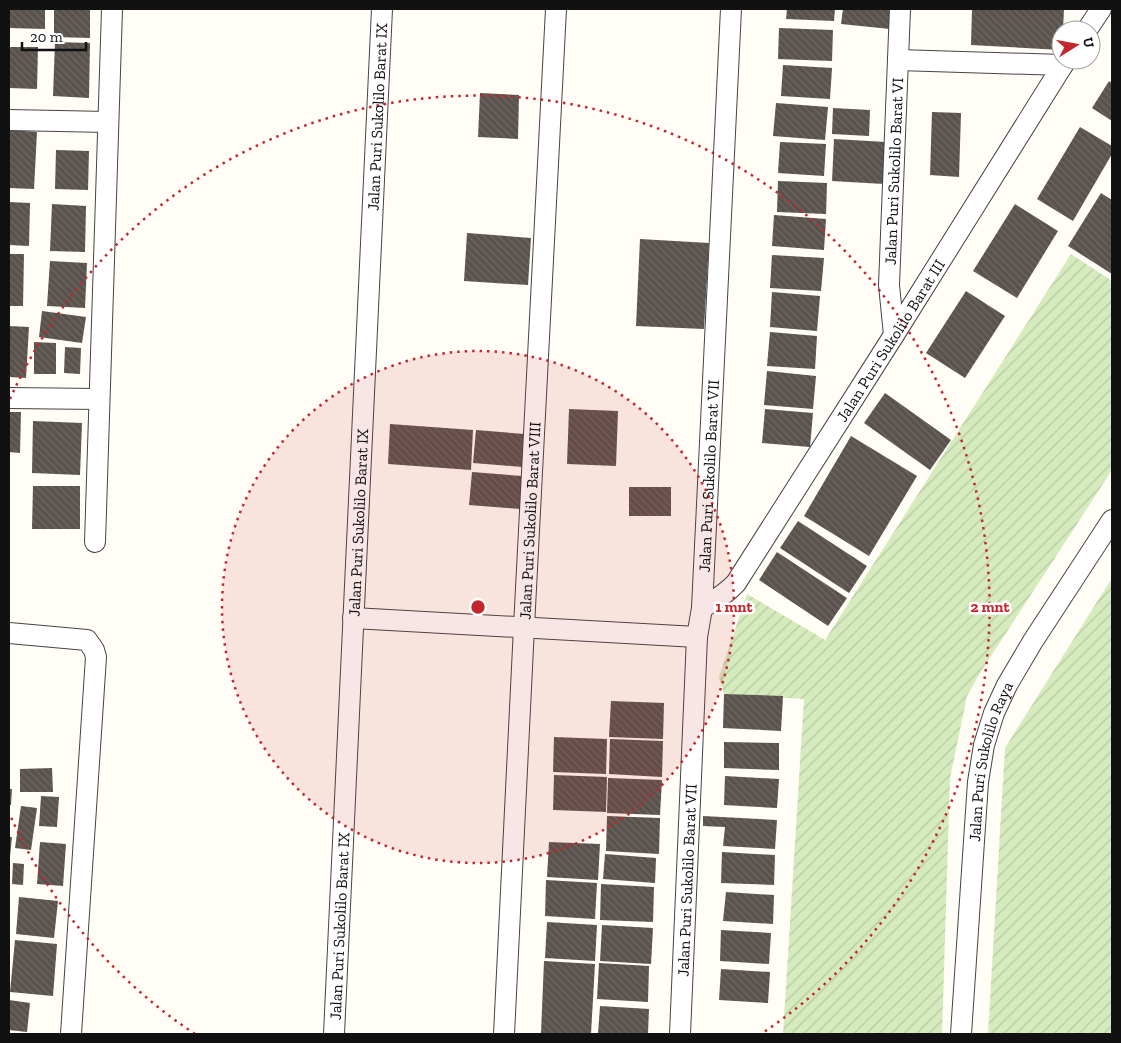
<svg xmlns="http://www.w3.org/2000/svg" width="1121" height="1043" font-family="'Zilla Slab',serif">
  <defs>
    <pattern id="garden-furrows" width="10" height="10" patternUnits="userSpaceOnUse" patternTransform="scale(1.25)"><rect width="10" height="10" fill="#d5ebbd"/><path d="M-1 1l2-2M0 10L10 0M9 11l2-2" fill="none" stroke="#b6c8a1"/></pattern>
    <pattern id="building-back-hatch" width="6" height="6" patternUnits="userSpaceOnUse" patternTransform="scale(1.25)"><rect width="6" height="6" fill="#5a524d"/><path d="M-1 5l2 2M0 0l6 6M5-1l2 2" fill="none" stroke="#6d6662"/></pattern>
  </defs>
  <rect width="100%" height="100%" fill="#fffdf5"/>
  <g fill="url(#garden-furrows)">
    <polygon points="1071,254 1112,281 1112,470 980,673 967,696 950,778 942,1034 783,1034 804,699 724,694 719,677 747,594 825,640"/>
    <polygon points="1112,578 1112,1034 988,1034 1005,748"/>
  </g>
  <g fill="url(#building-back-hatch)">
    <polygon points="9,9 45,9 45,29 9,28"/>
    <polygon points="54,9 90,9 90,38 54,37"/>
    <polygon points="787,9 835,9 834,21 786,19"/>
    <polygon points="843,9 892,9 890,29 841,24"/>
    <polygon points="972,9 1064,9 1063,30 1061,30 1061,50 971,45"/>
    <polygon points="779,28 833,30 832,61 778,59"/>
    <polygon points="55,42 90,43 89,98 53,96"/>
    <polygon points="9,47 38,47 37,89 9,88"/>
    <polygon points="783,65 832,68 830,99 781,96"/>
    <polygon points="1109,81 1112,83 1112,121 1092,108"/>
    <polygon points="480,93 519,95 518,139 478,137"/>
    <polygon points="776,103 828,107 825,140 773,136"/>
    <polygon points="833,108 870,110 869,136 832,134"/>
    <polygon points="932,112 961,113 959,177 930,175"/>
    <polygon points="1080,127 1112,146 1112,154 1073,221 1037,199"/>
    <polygon points="9,130 37,132 34,189 9,188"/>
    <polygon points="834,139 886,142 884,184 832,181"/>
    <polygon points="780,142 826,144 824,176 778,173"/>
    <polygon points="56,150 89,151 88,190 55,189"/>
    <polygon points="778,181 827,183 826,214 777,212"/>
    <polygon points="1101,193 1112,200 1112,274 1068,246"/>
    <polygon points="9,202 30,203 29,246 9,245"/>
    <polygon points="52,204 86,206 85,252 50,251"/>
    <polygon points="1015,204 1058,231 1017,298 973,271"/>
    <polygon points="774,215 826,219 824,250 772,246"/>
    <polygon points="467,233 531,238 528,285 464,281"/>
    <polygon points="640,239 709,243 704,329 636,326"/>
    <polygon points="9,254 24,254 23,306 9,306"/>
    <polygon points="772,255 824,258 821,291 770,288"/>
    <polygon points="50,261 87,263 85,308 47,306"/>
    <polygon points="966,291 1005,316 965,378 926,353"/>
    <polygon points="772,292 820,296 817,331 770,327"/>
    <polygon points="42,311 86,317 82,343 39,337"/>
    <polygon points="9,326 29,327 26,378 9,377"/>
    <polygon points="770,332 817,336 815,369 767,366"/>
    <polygon points="34,342 56,343 56,374 34,374"/>
    <polygon points="65,347 81,348 80,374 64,373"/>
    <polygon points="767,371 816,376 813,409 764,405"/>
    <polygon points="885,393 951,440 930,470 864,423"/>
    <polygon points="569,409 618,411 616,466 567,464"/>
    <polygon points="765,409 813,413 810,447 762,443"/>
    <polygon points="9,412 21,412 20,453 9,452"/>
    <polygon points="33,421 82,423 80,475 32,473"/>
    <polygon points="390,424 473,430 471,470 388,464"/>
    <polygon points="476,430 524,434 522,467 473,463"/>
    <polygon points="851,436 917,476 869,556 804,516"/>
    <polygon points="472,472 522,476 520,509 469,505"/>
    <polygon points="33,486 80,486 80,529 32,529"/>
    <rect x="629" y="487" width="42" height="29"/>
    <polygon points="798,521 867,566 849,593 780,548"/>
    <polygon points="777,552 847,598 828,626 759,580"/>
    <polygon points="724,694 783,696 781,731 723,728"/>
    <polygon points="611,701 664,703 663,739 609,737"/>
    <polygon points="554,737 607,739 606,774 553,772"/>
    <polygon points="610,739 663,741 662,777 609,774"/>
    <polygon points="724,742 779,743 779,770 724,768"/>
    <polygon points="52,768 53,792 20,792 20,769"/>
    <polygon points="554,775 607,777 606,812 553,810"/>
    <polygon points="725,776 779,779 777,808 724,805"/>
    <polygon points="608,778 662,780 660,815 607,813"/>
    <polygon points="9,789 12,789 11,805 9,805"/>
    <polygon points="41,796 59,797 57,827 39,826"/>
    <polygon points="21,806 37,808 31,850 15,848"/>
    <polygon points="607,816 660,818 659,854 606,851"/>
    <polygon points="703,816 777,820 775,849 723,846 725,827 703,826"/>
    <polygon points="9,837 12,837 10,857 9,857"/>
    <polygon points="40,842 66,844 63,886 37,884"/>
    <polygon points="549,842 600,844 598,880 547,877"/>
    <polygon points="722,852 775,855 774,885 721,883"/>
    <polygon points="605,854 656,858 655,883 603,879"/>
    <polygon points="13,863 24,864 23,885 12,884"/>
    <polygon points="546,880 597,883 595,919 545,916"/>
    <polygon points="601,884 654,887 653,922 600,920"/>
    <polygon points="726,892 774,895 773,924 723,921"/>
    <polygon points="19,897 58,901 54,938 16,934"/>
    <polygon points="547,922 597,925 595,961 545,958"/>
    <polygon points="602,925 653,928 651,964 600,961"/>
    <polygon points="721,930 771,933 769,964 720,961"/>
    <polygon points="15,940 57,944 53,996 10,992"/>
    <polygon points="544,961 595,964 591,1034 541,1033"/>
    <polygon points="599,963 649,966 648,1002 597,999"/>
    <polygon points="721,969 770,972 768,1003 719,1000"/>
    <polygon points="9,1000 30,1003 27,1032 9,1030"/>
    <polygon points="600,1006 649,1009 648,1034 598,1034"/>
  </g>
  <g fill="none" stroke-linecap="round" stroke-linejoin="round">
    <g stroke="#444" stroke-width="22">
      <g id="street">
        <polyline points="1087,30 1101,9"/>
        <polyline points="898,60 1063,65"/>
        <polyline points="9,120 108,122"/>
        <path id="s1" d="M894,335L889,285L900,9"/>
        <polyline points="9,398 99,399"/>
        <polyline points="95,542 112,9"/>
        <path id="s2" d="M702,608C715,600 726,594 736,583L894,335L1066,60"/>
        <polyline points="353,618 697,637"/>
        <polyline points="9,633 87,640 94,650 96,657 71,1034"/>
        <path id="s3" d="M334,1034L382,9"/>
        <path id="s4" d="M504,1034L524,627L556,9"/>
        <path id="s5" d="M680,1034L697,637L702,608L731,9"/>
        <path id="s6" d="M961,1034L978,782L984,745L994,713L1007,685L1033,641L1112,520"/>
      </g>
    </g>
    <use href="#street" stroke="#fff" stroke-width="20"/>
  </g>
  <circle cx="478" cy="607" r="256" fill="#c4262e" fill-opacity=".12"/>
  <g fill="none" stroke="#c4262e" stroke-width="2.5" stroke-dasharray="2.5 5">
    <circle cx="478" cy="607" r="256"/>
    <path d="M195 1034A512 512 0 0 1 10 815M10 399A512 512 0 1 1 761 1034"/>
  </g>
  <g text-anchor="middle" stroke-width="5" stroke-linejoin="round" paint-order="stroke">
    <g font-size="16" fill="#111" stroke="#fff">
      <text dy="6" stroke="none"><textPath href="#s3" startOffset="918">Jalan Puri Sukolilo Barat IX</textPath></text>
      <text dy="6" stroke="none"><textPath href="#s1" startOffset="164">Jalan Puri Sukolilo Barat VI</textPath></text>
      <text dy="6" stroke="none"><textPath href="#s2" startOffset="330">Jalan Puri Sukolilo Barat III</textPath></text>
      <text dy="6" stroke="none"><textPath href="#s5" startOffset="559">Jalan Puri Sukolilo Barat VII</textPath></text>
      <text dy="6" stroke="none"><textPath href="#s3" startOffset="512">Jalan Puri Sukolilo Barat IX</textPath></text>
      <text dy="6" stroke="none"><textPath href="#s4" startOffset="514">Jalan Puri Sukolilo Barat VIII</textPath></text>
      <text dy="6" stroke="none"><textPath href="#s6" startOffset="275">Jalan Puri Sukolilo Raya</textPath></text>
      <text dy="6" stroke="none"><textPath href="#s5" startOffset="154">Jalan Puri Sukolilo Barat VII</textPath></text>
      <text dy="6" stroke="none"><textPath href="#s3" startOffset="108">Jalan Puri Sukolilo Barat IX</textPath></text>
    </g>
  </g>
  <circle cx="478" cy="607" r="8" fill="#c4262e" stroke="#fff" stroke-width="2.5"/>
  <g font-size="15" text-anchor="middle" font-weight="bold" fill="#c4262e" stroke="#fff" stroke-width="5" stroke-linejoin="round" paint-order="stroke">
    <text x="734" y="612">1 mnt</text>
    <text x="990" y="612">2 mnt</text>
  </g>
  <rect width="1121" height="1043" fill="none" stroke="#111111" stroke-width="20"/>
  <g transform="translate(1076 45) rotate(79)"><circle r="24" fill="#ffffff" stroke="#a0a0a0"/>
  <path d="M0-4L9 19L0 12L-9 19Z" fill="#c4262e"/>
  <text y="-8" font-size="14" font-weight="bold" text-anchor="middle" fill="#111111">U</text>
  </g>
  <path d="M22 42v8h64v-8" fill="none" stroke="#111111" stroke-width="2.5"/>
  <text x="30" y="42" font-size="15" fill="#111111" stroke="#ffffff" stroke-width="4" paint-order="stroke">20 m</text>
</svg>
